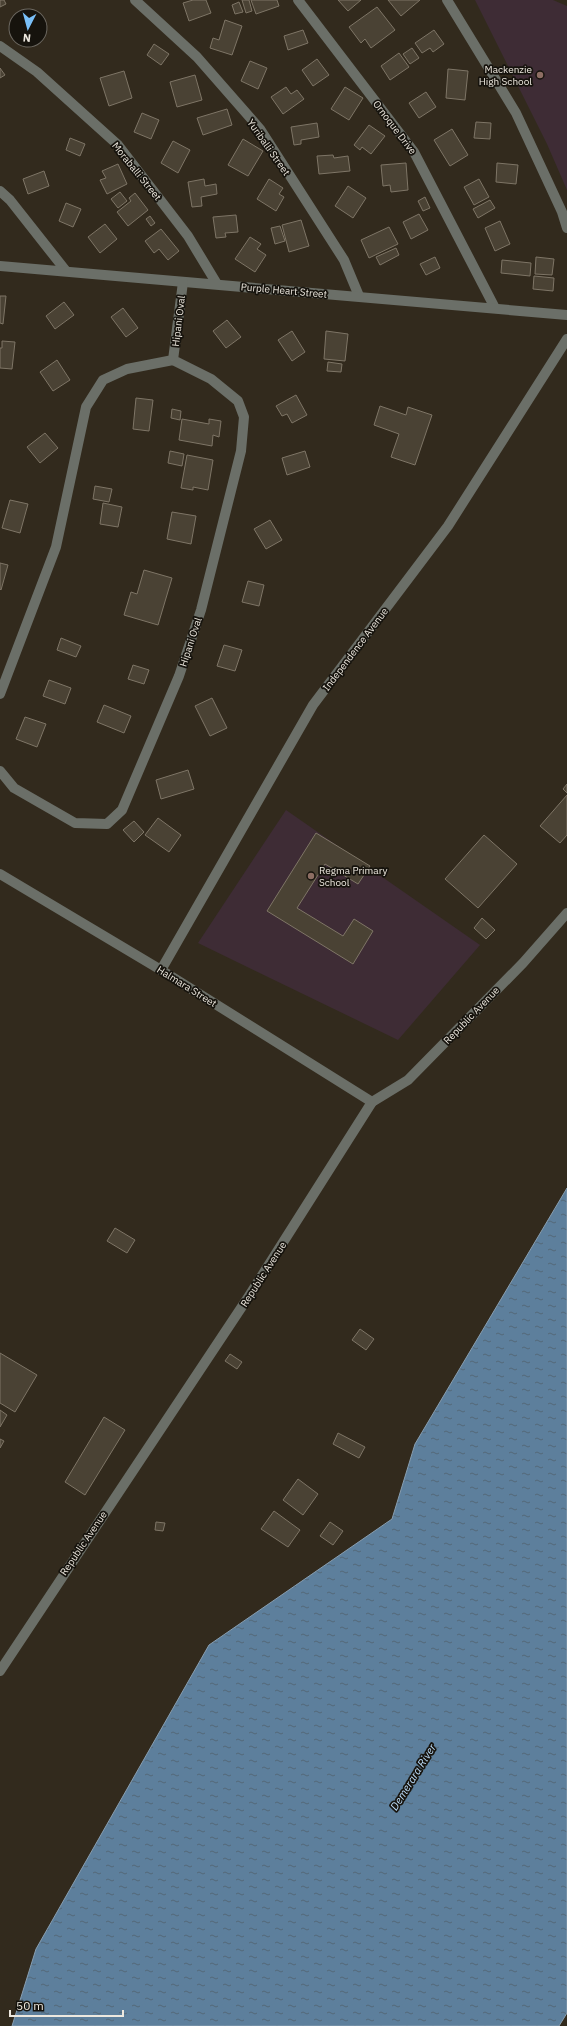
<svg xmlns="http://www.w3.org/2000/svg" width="567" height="2026" font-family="'IBM Plex Sans',sans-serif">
  <defs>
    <pattern id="water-ripples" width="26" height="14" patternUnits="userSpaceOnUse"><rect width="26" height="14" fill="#5d7f9c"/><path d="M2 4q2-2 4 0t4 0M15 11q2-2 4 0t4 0" fill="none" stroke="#546878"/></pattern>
  </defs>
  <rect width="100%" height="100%" fill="#322a1d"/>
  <g fill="#3e2c35">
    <polygon points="475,0 553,0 567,6 567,190 547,144"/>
    <polygon points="286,810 480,945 398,1040 198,943"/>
  </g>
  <polygon fill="url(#water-ripples)" stroke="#889eb0" points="567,1188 567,2013 559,2026 12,2026 36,1949 209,1645 392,1519 415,1444"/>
  <g fill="#4a4234" stroke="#7e7566">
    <polygon points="0,0 4,0 6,4 0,7"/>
    <polygon points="193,0 206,0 211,13 189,21 183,3"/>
    <polygon points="242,0 249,0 252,11 246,13"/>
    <polygon points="251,0 277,0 279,6 256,14"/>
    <polygon points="338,0 361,0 348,11"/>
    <polygon points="388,0 420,0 401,16"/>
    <polygon points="239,2 243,12 235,14 232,5"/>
    <polygon points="377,7 395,30 371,48 365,39 361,43 349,27"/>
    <polygon points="40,18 45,20 40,33"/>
    <polygon points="225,20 242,26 232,55 210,48 213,38 219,40"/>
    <polygon points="303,30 308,43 288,50 284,36"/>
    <polygon points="434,30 444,44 433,52 430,48 422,53 415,43"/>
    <polygon points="154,44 169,54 161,65 147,55"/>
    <polygon points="412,48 419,58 410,64 403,54"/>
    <polygon points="399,53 409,67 390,80 381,66"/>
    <polygon points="317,59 329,75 313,86 302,70"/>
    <polygon points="250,61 267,68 258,89 241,81"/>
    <polygon points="0,68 5,75 0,78"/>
    <polygon points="448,69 468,71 465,100 446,98"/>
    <polygon points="124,71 132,98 109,106 100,78"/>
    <polygon points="195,75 202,100 177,107 170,82"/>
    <polygon points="286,87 291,94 297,90 304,99 283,114 271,97"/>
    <polygon points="345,87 363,98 349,120 331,109"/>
    <polygon points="426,92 436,107 419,118 409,103"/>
    <polygon points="227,109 232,125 203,135 197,118"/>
    <polygon points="142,113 159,120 151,139 134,132"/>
    <polygon points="476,122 491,123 490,139 474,138"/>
    <polygon points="317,123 319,137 301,140 301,144 294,145 291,127"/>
    <polygon points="369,125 385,136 371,154 362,147 360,150 354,145"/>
    <polygon points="452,129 468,155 450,166 434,140"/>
    <polygon points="70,138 85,144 80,156 66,150"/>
    <polygon points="243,139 263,151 248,176 228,165"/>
    <polygon points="173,141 190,150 178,173 161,163"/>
    <polygon points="333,155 334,158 348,156 350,171 319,174 317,156"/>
    <polygon points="406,163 408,190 391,192 390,185 383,186 381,165"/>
    <polygon points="497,163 518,165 516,184 496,182"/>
    <polygon points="118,164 127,184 107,194 100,180 106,178 102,171"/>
    <polygon points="44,171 49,186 28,194 23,179"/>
    <polygon points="204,179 205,186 216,184 217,194 201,197 202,206 192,207 188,182"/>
    <polygon points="269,179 283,188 279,194 284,197 276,211 257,199"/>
    <polygon points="479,179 489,197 474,205 464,187"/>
    <polygon points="348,186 366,198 353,218 335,206"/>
    <polygon points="120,192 127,201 118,208 111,199"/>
    <polygon points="135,193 148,210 128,226 117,212 131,201 129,198"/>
    <polygon points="425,197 430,208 423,211 418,201"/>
    <polygon points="490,200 495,208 478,218 473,209"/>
    <polygon points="66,203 81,209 73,227 59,221"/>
    <polygon points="419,214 428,230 411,239 403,222"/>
    <polygon points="236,215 238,232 225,233 226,237 216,238 213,217"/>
    <polygon points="150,216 155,223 151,226 146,219"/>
    <polygon points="301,220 309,246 289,252 282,225"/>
    <polygon points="500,221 510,244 495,251 485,228"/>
    <polygon points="105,224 117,239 100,253 88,237"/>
    <polygon points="280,226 285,241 275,244 271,228"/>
    <polygon points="389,227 398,244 369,258 361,240"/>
    <polygon points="161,229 179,251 168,260 159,249 154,253 145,241"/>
    <polygon points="250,237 261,244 257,249 266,255 255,272 235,259"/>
    <polygon points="396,248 399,255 380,265 376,257"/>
    <polygon points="435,257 440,268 426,275 420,264"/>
    <polygon points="536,257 554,259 552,275 535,274"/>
    <polygon points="502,260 531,263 530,276 501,273"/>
    <polygon points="534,276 554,278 553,291 533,289"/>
    <polygon points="0,296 6,296 3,324 0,323"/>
    <polygon points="64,302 74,315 55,329 46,316"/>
    <polygon points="123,308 138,328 126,337 111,317"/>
    <polygon points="227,320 241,337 226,348 213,331"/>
    <polygon points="292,331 305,352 292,361 278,340"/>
    <polygon points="326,331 348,334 345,361 324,359"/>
    <polygon points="2,341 15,342 12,369 0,368 0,348 2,348"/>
    <polygon points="57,360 70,380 53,391 40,372"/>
    <polygon points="328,362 342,364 341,372 327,371"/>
    <polygon points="296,395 307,415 292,423 287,414 282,416 276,406"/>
    <polygon points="136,398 153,400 149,431 133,429"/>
    <polygon points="380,406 406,415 408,407 432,415 415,465 391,457 399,434 374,425"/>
    <polygon points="172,409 181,411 180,420 171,418"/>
    <polygon points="182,419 209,424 209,419 221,421 219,437 213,435 212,446 179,440"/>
    <polygon points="45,433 58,448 40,463 27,447"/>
    <polygon points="170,451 184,454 182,466 168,463"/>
    <polygon points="305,451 310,467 287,475 282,458"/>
    <polygon points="187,455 213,460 208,490 193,487 193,490 181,488"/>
    <polygon points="95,486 112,489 109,502 93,499"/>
    <polygon points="10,500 28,504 20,533 2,528"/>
    <polygon points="103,503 122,507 118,527 100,524"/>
    <polygon points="172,512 196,516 191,544 167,539"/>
    <polygon points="270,520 282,540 266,549 254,529"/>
    <polygon points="0,563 8,565 1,590 0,589"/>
    <polygon points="144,570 172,578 158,625 124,615 131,592 137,594"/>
    <polygon points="248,581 264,585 259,606 242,602"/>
    <polygon points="61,638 81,646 76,657 57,650"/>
    <polygon points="224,645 242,650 235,671 217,666"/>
    <polygon points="133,665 149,670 144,684 128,679"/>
    <polygon points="49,680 71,688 65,704 43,696"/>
    <polygon points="212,698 227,728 210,736 195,706"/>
    <polygon points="104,705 131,716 124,733 97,722"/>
    <polygon points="25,717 46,724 37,747 16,739"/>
    <polygon points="188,770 194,789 161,799 156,780"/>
    <polygon points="567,784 567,793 563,789"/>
    <polygon points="567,795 567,835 560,843 540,826"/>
    <polygon points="158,818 181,835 169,852 145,835"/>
    <polygon points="134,821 144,832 134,842 123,830"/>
    <polygon points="316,833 370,866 358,884 325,864 297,908 343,936 354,919 373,931 353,964 267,911"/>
    <polygon points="484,835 517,864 478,908 445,879"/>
    <polygon points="482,918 495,930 486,939 474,928"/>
    <polygon points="115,1228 135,1240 127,1253 107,1241"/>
    <polygon points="360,1329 374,1339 366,1350 352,1340"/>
    <polygon points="0,1353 37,1375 15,1412 0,1403"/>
    <polygon points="230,1354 242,1362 237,1369 225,1361"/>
    <polygon points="0,1410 7,1415 0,1427"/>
    <polygon points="104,1417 125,1430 85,1495 65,1482"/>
    <polygon points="338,1433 365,1447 359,1458 333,1444"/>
    <polygon points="0,1439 4,1441 0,1448"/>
    <polygon points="298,1479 318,1494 303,1515 283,1500"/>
    <polygon points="274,1511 300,1530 288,1547 261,1529"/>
    <polygon points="156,1522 165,1523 163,1531 155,1530"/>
    <polygon points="330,1522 343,1531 333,1545 320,1536"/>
  </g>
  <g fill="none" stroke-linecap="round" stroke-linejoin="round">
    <g stroke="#6b6f68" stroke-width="10">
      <polyline points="135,0 197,57 260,129 344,260 359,296"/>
      <polyline points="298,0 414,152 495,308"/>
      <polyline points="447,0 516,113 562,212 567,228"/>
      <polyline points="0,46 37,72 118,145 188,236 217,284"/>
      <polyline points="0,191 10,200 66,271"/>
      <polyline points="0,266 567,315"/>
      <polyline points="0,694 56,547 86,407 103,380 127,369 173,360"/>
      <polyline points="0,771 14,788 75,823 107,824 122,810 179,676 201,610 241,451 244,417 238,401 211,379 173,360 183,282"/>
      <polyline points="0,874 161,970 372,1102"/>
      <polyline points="161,970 313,705 448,526 567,339"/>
      <polyline points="0,1671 249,1296 372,1102 408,1080 523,963 567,913"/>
    </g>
  </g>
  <g fill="#8d6e63" stroke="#16130d" stroke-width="1.5">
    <circle cx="540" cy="75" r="4"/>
    <circle cx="311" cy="876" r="4"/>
  </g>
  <g text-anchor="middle" stroke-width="3.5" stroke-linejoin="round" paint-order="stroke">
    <g font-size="10" fill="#ede8df" stroke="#16130d" text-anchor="end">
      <text x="532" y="73">Mackenzie<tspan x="532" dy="12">High School</tspan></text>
      <text x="319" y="874" text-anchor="start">Regma Primary<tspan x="319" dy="12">School</tspan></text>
    </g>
    <g font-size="10" fill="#ede8df" stroke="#16130d">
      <text transform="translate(395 127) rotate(53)" y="4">Ornoque Drive</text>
      <text transform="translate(269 147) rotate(55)" y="4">Yuriballi Street</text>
      <text transform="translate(137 171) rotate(51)" y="4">Moraballi Street</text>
      <text transform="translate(284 290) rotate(5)" y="4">Purple Heart Street</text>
      <text transform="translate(178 321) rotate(-83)" y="4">Hipani Oval</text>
      <text transform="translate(190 642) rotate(-72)" y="4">Hipani Oval</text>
      <text transform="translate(355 649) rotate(-53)" y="4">Independence Avenue</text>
      <text transform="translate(187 986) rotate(32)" y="4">Halmara Street</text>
      <text transform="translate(471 1015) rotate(-46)" y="4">Republic Avenue</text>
      <text transform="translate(263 1274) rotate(-57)" y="4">Republic Avenue</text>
      <text transform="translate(83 1543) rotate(-56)" y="4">Republic Avenue</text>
    </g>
    <g font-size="11" font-style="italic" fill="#badbf8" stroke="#16130d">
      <text transform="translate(413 1777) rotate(-58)" y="4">Demerara River</text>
    </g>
  </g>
  <g transform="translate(28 28) rotate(186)"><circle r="19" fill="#16130d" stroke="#6c6861"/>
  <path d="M0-3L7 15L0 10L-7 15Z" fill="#79bff8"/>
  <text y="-6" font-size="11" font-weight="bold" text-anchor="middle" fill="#ede8df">N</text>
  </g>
  <path d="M10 2010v6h113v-6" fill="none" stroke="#ede8df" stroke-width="2"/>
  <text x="16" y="2010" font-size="12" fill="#ede8df" stroke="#16130d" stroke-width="3" paint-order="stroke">50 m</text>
</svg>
